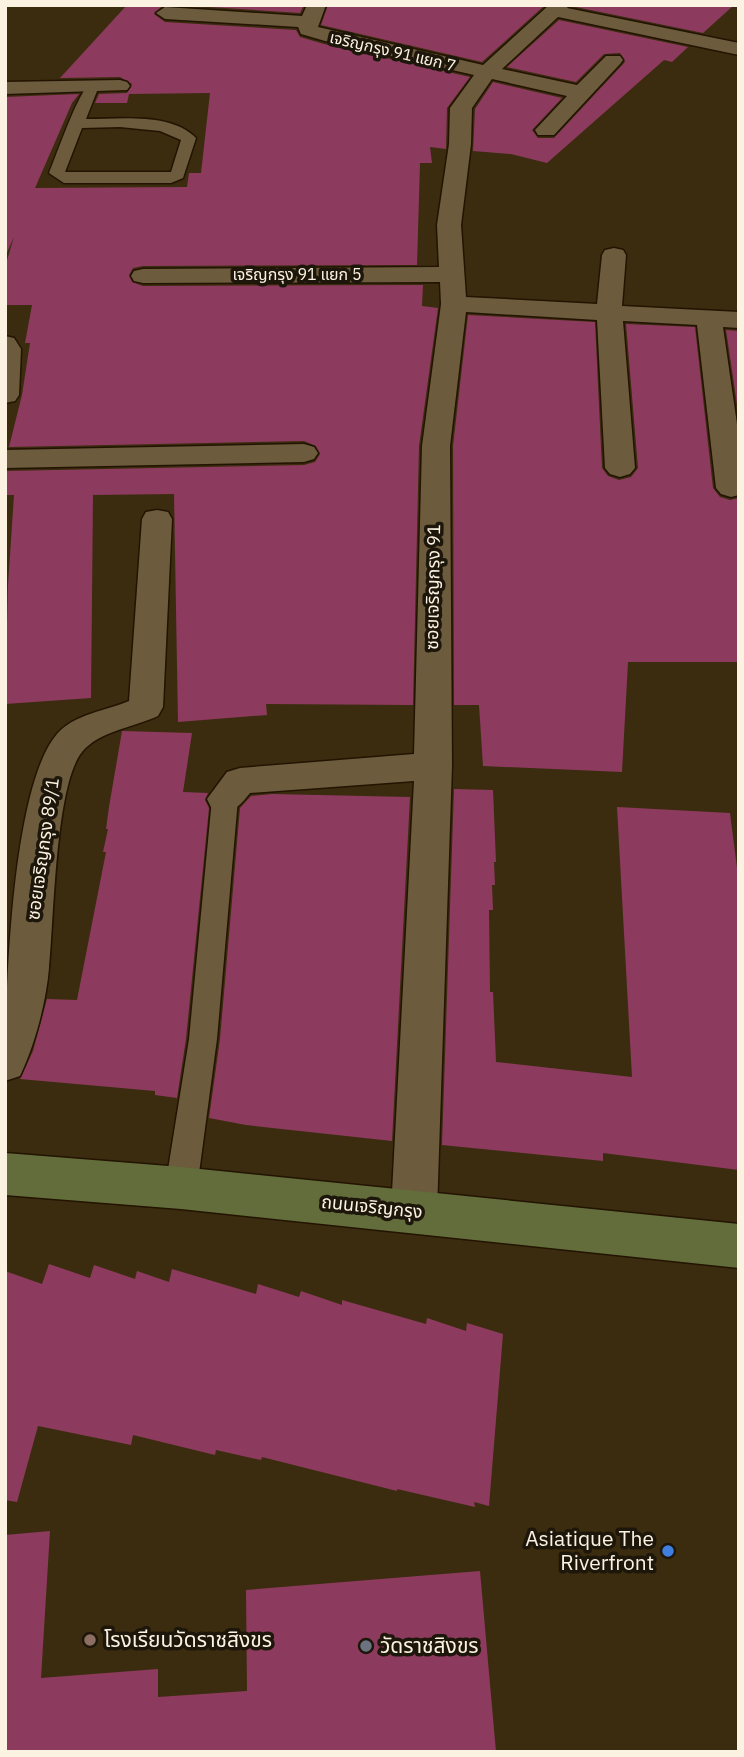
<svg xmlns="http://www.w3.org/2000/svg" width="744" height="1757" font-family="'IBM Plex Sans','Noto Sans Thai',sans-serif">
  <rect width="100%" height="100%" fill="#3c2c0f"/>
  <g fill="#8c3b5e">
    <polygon points="127,5 163,5 154,14 165,22 296,30 300,37 324,44 470,77 447,108 446,149 430,147 432,163 420,163 417,265 143,266 133,268 129,275 132,282 143,286 423,285 422,306 438,308 419,446 413,705 266,704 267,715 178,722 174,494 93,495 91,698 5,704 8,585 14,495 5,495 5,471 304,465 315,462 320,454 316,446 304,441 9,447 22,395 30,343 25,343 32,305 5,305 5,267 14,237 5,257 5,97 79,94 72,103 35,188 187,187 189,173 201,173 210,93 129,94 127,103 95,103 99,94 127,93 132,84 120,77 60,78"/>
    <polygon points="178,5 304,5 300,13"/>
    <polygon points="328,5 545,5 482,62 321,25"/>
    <polygon points="618,5 628,7 734,5 703,33 571,6"/>
    <polygon points="559,20 688,47 672,62 664,60 547,163 511,154 473,151 475,109 493,82 562,98 532,130 538,138 554,138 625,62 620,53 604,54 576,82 507,67"/>
    <polygon points="468,315 595,322 602,468 608,476 619,480 631,477 638,468 626,324 695,327 713,488 720,497 730,500 739,498 739,662 628,662 622,772 483,766 479,705 454,705 453,446"/>
    <polygon points="726,330 739,331 739,418"/>
    <polygon points="122,731 192,733 183,792 208,793 205,800 209,808 186,1039 177,1098 155,1095 155,1091 20,1079 33,1051 47,999 77,1000 106,852 103,852 108,829 106,829 109,807"/>
    <polygon points="454,789 493,790 496,862 494,862 495,885 492,885 493,910 489,910 490,992 493,992 496,1062 632,1077 617,807 730,813 739,884 739,1170 603,1153 603,1161 442,1145"/>
    <polygon points="272,794 410,797 392,1141 246,1125 209,1118 220,1039 240,808 251,796"/>
    <polygon points="49,1264 90,1278 94,1265 135,1279 137,1271 169,1282 172,1269 256,1294 258,1284 299,1297 301,1291 342,1305 342,1300 426,1324 427,1318 466,1331 467,1323 503,1334 489,1506 474,1502 475,1507 397,1489 397,1491 262,1457 261,1460 216,1450 215,1455 133,1435 131,1445 38,1426 17,1502 5,1500 5,1271 42,1284"/>
    <polygon points="50,1531 41,1678 158,1669 158,1697 247,1691 246,1590 480,1571 496,1752 5,1752 5,1535"/>
  </g>
  <g fill="none" stroke-linecap="round" stroke-linejoin="round">
    <g stroke="#221400" stroke-width="3">
      <g id="lane">
        <path d="M92,82L99,86L86,119C119,119 171,112 196,138L183,178L171,183H64L49,173C56,157 80,86 92,82ZM120,127L160,131L181,140L171,172H65L82,128Z"/>
        <polygon points="225,790 234,792 238,799 217,1039 197,1188 192,1198 181,1202 170,1198 165,1188 189,1039 212,799 216,792"/>
      </g>
    </g>
    <g stroke="#221400" stroke-width="3">
      <g id="street">
        <path d="M307,5H326L318,27L483,65L549,5H569L567,8L739,43V55L558,17L502,69L577,85L606,56H620L623,60L620,64L554,135H538L535,130L567,96L492,79L472,108L471,144L461,225L466,297L597,304L602,255L605,250L614,248L623,250L626,255L622,306L739,312V328L723,327L739,438V495L731,497L721,494L716,488L697,325L623,321L635,468L630,474L620,477L610,474L605,468L597,320L466,312L450,446L452,766L437,1211L430,1226L414,1232L398,1226L391,1211L414,781L250,793C238,808 232,815 212,809L207,799L227,772L240,768L414,754L422,446L441,304L440,282L143,283L134,281L131,276L134,271L143,269L439,267L437,225L449,144L450,108L474,75L325,41L301,34L298,27L165,19L156,13L165,7L302,16Z"/>
        <polygon points="120,80 127,82 130,86 127,90 5,94 5,82"/>
        <polygon points="5,336 14,338 21,349 19,395 15,401 5,403"/>
        <polygon points="304,444 314,447 318,453 314,459 304,462 5,468 5,450"/>
        <path d="M157,510L168,512L172,519L163,707L158,716C135,727 99,731 82,752C55,785 54,921 49,968C46,1003 35,1044 20,1076L5,1081C5,1006 10,789 57,734C74,714 106,711 129,701L142,519L146,512Z"/>
      </g>
    </g>
    <g stroke="#221400" stroke-width="3">
      <polygon id="secondary" points="5,1153 181,1167 739,1224 739,1268 181,1209 5,1195"/>
    </g>
    <use href="#lane" fill="#6c5b3d" fill-rule="evenodd"/>
    <use href="#street" fill="#6c5b3d" fill-rule="evenodd"/>
    <use href="#secondary" fill="#636d3c" fill-rule="evenodd"/>
  </g>
  <circle fill="#3f7fe0" stroke="#1d160a" stroke-width="2.5" cx="668" cy="1551" r="7"/>
  <circle fill="#8d6e63" stroke="#1d160a" stroke-width="2.5" cx="90" cy="1640" r="7"/>
  <circle fill="#6b7280" stroke="#1d160a" stroke-width="2.5" cx="366" cy="1646" r="7"/>
  <g text-anchor="middle" stroke-width="7" stroke-linejoin="round" paint-order="stroke">
    <g font-size="16" fill="#fcf2e1" stroke="#1d160a">
      <text transform="translate(393 51) rotate(13)" y="6">เจริญกรุง 91 แยก 7</text>
      <text x="297" y="280">เจริญกรุง 91 แยก 5</text>
    </g>
    <g font-size="18" fill="#fcf2e1" stroke="#1d160a">
      <text transform="translate(433 587) rotate(-89)" y="6">ซอยเจริญกรุง 91</text>
      <text transform="translate(43 849) rotate(-82)" y="6">ซอยเจริญกรุง 89/1</text>
      <text transform="translate(372 1207) rotate(6)" y="6">ถนนเจริญกรุง</text>
    </g>
    <g font-size="21" fill="#fcf2e1" stroke="#1d160a" text-anchor="start">
      <text x="654" y="1546" text-anchor="end">Asiatique The<tspan x="654" dy="24">Riverfront</tspan></text>
      <text x="104" y="1647">โรงเรียนวัดราชสิงขร</text>
      <text x="380" y="1653">วัดราชสิงขร</text>
    </g>
  </g>
  <rect width="744" height="1757" fill="none" stroke="#fcf2e1" stroke-width="14"/>
</svg>
